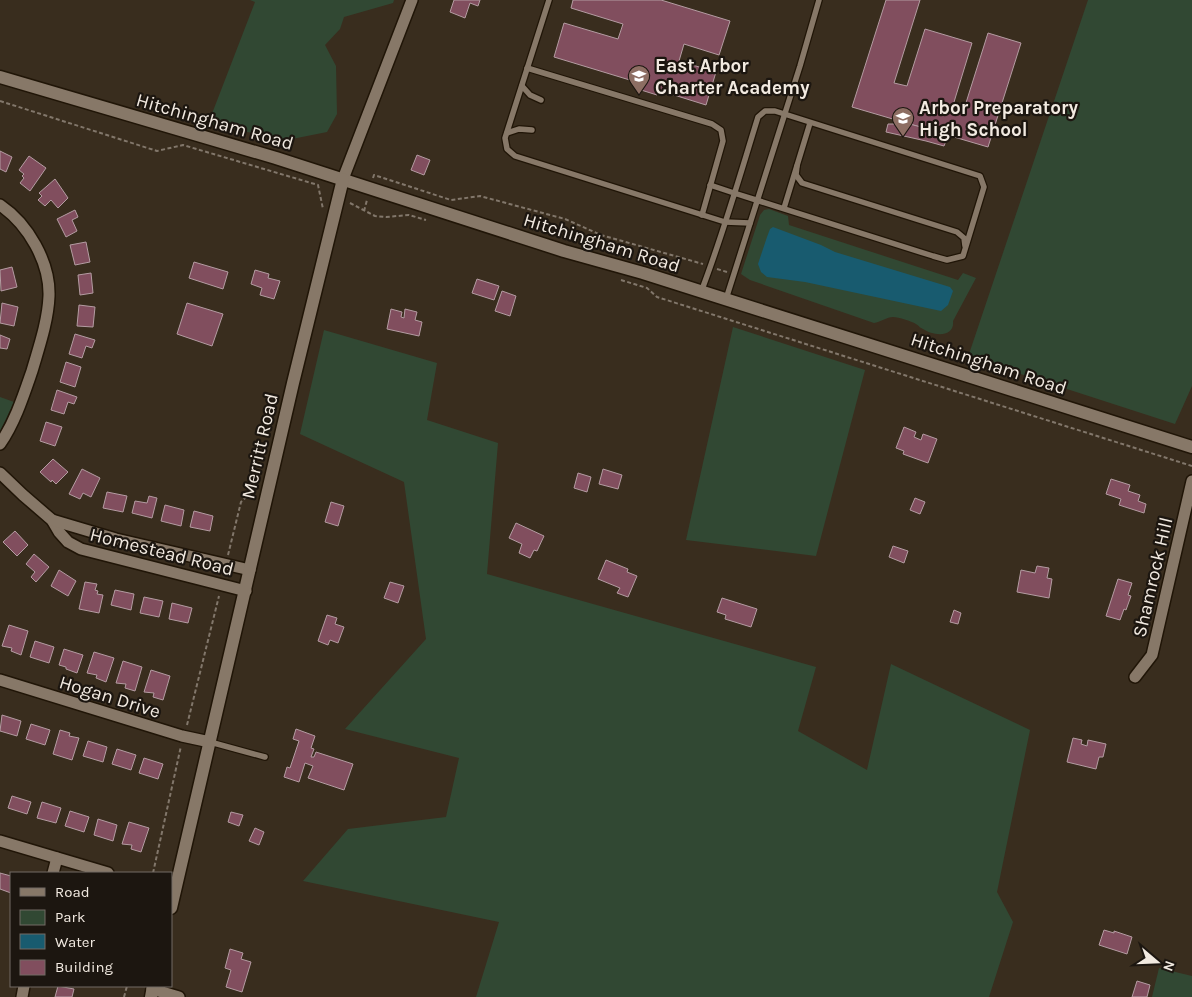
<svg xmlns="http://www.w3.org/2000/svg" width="1192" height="997" font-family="Karla,sans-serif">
  <rect width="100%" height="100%" fill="#392d1e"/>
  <g fill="#314833">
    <polygon points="250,0 394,0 393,3 344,17 340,29 325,45 336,66 337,114 327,132 287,140 208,124 255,2"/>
    <polygon points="1088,0 1192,0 1192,386 1175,424 968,357"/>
    <path d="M769,209L788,216L789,225L958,280L963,273L976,278L953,321C955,338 933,336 923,329C917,326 922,328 916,324C911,321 899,317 893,317C887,317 880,322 874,323L750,280L741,274L760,215L764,210Z"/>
    <polygon points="733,327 865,370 816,556 686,540"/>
    <polygon points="324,330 437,363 427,420 498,443 487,574 816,667 798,731 867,770 891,664 1030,730 997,892 1013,922 989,997 476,997 499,922 303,881 348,829 446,817 459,758 345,729 426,639 404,482 300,434"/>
    <polygon points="0,397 14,402 0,432"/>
    <polygon points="1159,968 1192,976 1192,997 1152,997"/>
  </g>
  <polygon fill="#185b6f" points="773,227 821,245 835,252 950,287 953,291 948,305 941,311 805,282 767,277 761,272 758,264 767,237 770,229"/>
  <g fill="#814e5e" stroke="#b49ca2">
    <polygon points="454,0 480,0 478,6 470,3 465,18 450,12"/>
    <polygon points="573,0 661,0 730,21 719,55 684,44 679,61 716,72 706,105 658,90 657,95 641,90 643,84 554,57 564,23 618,39 623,24 571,8"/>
    <polygon points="886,0 920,0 894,83 907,86 925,29 972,43 954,102 965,106 988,33 1021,43 988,147 852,107"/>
    <polygon points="898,121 940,132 939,135 946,141 944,146 926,141 886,132 888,124 898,124"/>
    <polygon points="0,151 12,157 6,172 0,169"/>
    <polygon points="417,155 430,160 424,175 411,170"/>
    <polygon points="29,156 46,168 30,191 20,183 24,178 22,176 24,174 19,170"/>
    <polygon points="55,179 68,198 58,208 51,200 45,206 38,200 42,196 39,193"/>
    <polygon points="75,210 78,217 72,220 77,231 66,237 57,219"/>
    <polygon points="86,242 90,262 75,265 70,245"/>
    <polygon points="194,262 228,272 223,289 189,278"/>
    <polygon points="12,267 17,287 1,291 0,270"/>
    <polygon points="255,270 269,274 268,278 280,281 274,299 260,295 262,288 251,284"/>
    <polygon points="91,273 93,293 80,295 78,275"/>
    <polygon points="477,279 499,286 494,300 472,293"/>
    <polygon points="502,291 516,296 510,316 495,311"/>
    <polygon points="2,303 18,307 14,326 0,323"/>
    <polygon points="187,303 223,314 212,346 177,334"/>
    <polygon points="79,305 95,307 93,327 77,326"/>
    <polygon points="391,309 402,312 401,317 404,318 405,309 417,312 415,320 422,322 419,336 387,329"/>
    <polygon points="75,334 95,340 92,348 86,346 82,358 69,354"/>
    <polygon points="0,335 10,339 7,349 0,348"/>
    <polygon points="66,362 81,367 75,387 60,382"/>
    <polygon points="57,390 77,397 74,404 68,402 64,414 51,410"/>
    <polygon points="46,422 62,427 55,446 40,441"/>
    <polygon points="904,427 916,432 914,437 921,440 923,434 937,439 928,463 903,454 904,451 896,448"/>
    <polygon points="53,459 68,472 56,484 52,480 51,482 40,472"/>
    <polygon points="82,469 100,478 91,497 83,493 80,499 69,494"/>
    <polygon points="603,469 622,475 618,489 599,484"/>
    <polygon points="578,473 591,477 587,492 574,488"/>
    <polygon points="1111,479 1130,485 1128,491 1140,495 1138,501 1146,504 1144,513 1119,505 1121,499 1106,494"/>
    <polygon points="107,492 127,496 123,512 103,508"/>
    <polygon points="149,496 157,498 152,518 132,513 135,501 147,503"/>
    <polygon points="915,498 925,502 920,514 910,510"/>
    <polygon points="331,502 344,506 338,526 325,522"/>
    <polygon points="165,505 184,510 181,526 161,521"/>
    <polygon points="194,511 213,516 210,531 190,527"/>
    <polygon points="516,523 544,536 537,551 534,550 530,558 519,553 522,544 509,538"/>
    <polygon points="15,531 28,545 17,556 3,542"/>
    <polygon points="893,546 908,551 904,563 889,557"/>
    <polygon points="34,554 49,567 36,582 31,577 35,572 26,564"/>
    <polygon points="606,560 628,569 627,572 637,576 628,597 617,593 620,588 598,579"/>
    <polygon points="1037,566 1049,568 1047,578 1052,579 1049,598 1017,592 1021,570 1035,573"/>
    <polygon points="59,570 76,581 68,596 51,586"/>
    <polygon points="1118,579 1132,583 1128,595 1131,596 1126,610 1124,609 1120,620 1106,616"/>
    <polygon points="85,582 97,584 95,590 98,591 97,594 103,595 99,613 79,609"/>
    <polygon points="390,582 404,586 398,603 384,598"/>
    <polygon points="115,590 134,594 131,610 111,605"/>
    <polygon points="144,597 163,601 159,617 140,613"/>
    <polygon points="722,598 757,609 751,627 725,619 726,615 717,612"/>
    <polygon points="172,603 192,608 188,623 169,619"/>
    <polygon points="954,610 961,613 958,624 950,622"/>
    <polygon points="327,615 337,618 335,624 344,627 338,643 330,640 328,645 318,641"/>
    <polygon points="9,625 28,631 21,655 11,651 12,648 2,646"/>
    <polygon points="35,641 54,647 49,663 30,657"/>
    <polygon points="64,649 83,655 77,673 66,669 66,667 59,665"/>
    <polygon points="94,652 114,658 106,682 96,678 97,675 87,673"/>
    <polygon points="123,661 142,667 135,691 125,688 126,684 116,683"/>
    <polygon points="151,670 170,676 163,700 153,697 154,693 144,692"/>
    <polygon points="2,715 21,721 17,736 0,731"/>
    <polygon points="31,724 50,730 45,745 26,739"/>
    <polygon points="296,729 315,736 311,748 314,749 311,757 314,757 316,752 353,764 344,790 308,778 313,766 305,763 299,782 284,777 287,767 290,768 299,741 293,739"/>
    <polygon points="60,730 70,733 69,736 79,738 72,760 53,754"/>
    <polygon points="1073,738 1082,740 1081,744 1087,746 1088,740 1106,744 1103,757 1099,757 1096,769 1067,762"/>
    <polygon points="88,741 107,747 103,762 83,756"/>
    <polygon points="117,749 136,755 131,770 112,764"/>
    <polygon points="144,758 163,764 158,779 139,773"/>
    <polygon points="12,796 31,802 27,814 8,808"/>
    <polygon points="42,802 61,808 56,823 37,818"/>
    <polygon points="70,811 89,817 84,832 65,826"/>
    <polygon points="231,812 243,815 239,826 228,822"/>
    <polygon points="98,819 117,825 113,841 94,835"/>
    <polygon points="129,822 149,828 141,852 131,849 132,845 122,844"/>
    <polygon points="255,828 264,832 259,845 249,841"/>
    <polygon points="0,873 11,876 11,893 0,889"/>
    <polygon points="1104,930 1114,933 1114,931 1132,937 1127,954 1099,945"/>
    <polygon points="230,949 243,953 241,959 251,962 242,992 226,987 231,970 225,968"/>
    <polygon points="1137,981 1150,985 1147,997 1132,997"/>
    <polygon points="58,986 74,989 72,997 55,997"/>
  </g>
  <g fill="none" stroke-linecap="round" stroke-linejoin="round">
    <g stroke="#201507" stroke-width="8">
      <g id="service">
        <polyline points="549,0 505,138 507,149 515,156 725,222 750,223"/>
        <polyline points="527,68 712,124 721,130 723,141 702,215"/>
        <polyline points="522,86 530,95 541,100"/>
        <polyline points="507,133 519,129 532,130"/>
        <polyline points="797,166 796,175 802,183 957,232 964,238 965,246"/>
        <polyline points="784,208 810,123"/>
        <path d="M701,292C723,235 740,175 758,117L765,111H775L980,176L984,187L963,256L947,260L933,256L734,193L710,185"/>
        <polyline points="726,299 800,66 819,0"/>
        <polyline points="210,742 265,757"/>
      </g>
    </g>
    <g stroke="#201507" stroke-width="14">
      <g id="minor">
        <polyline points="343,179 412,0"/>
        <path d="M0,205C28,224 50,262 49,296C48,321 39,347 32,371C23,397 15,422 0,444"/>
        <polyline points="0,473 23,495 52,520 59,532 68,542 81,549 246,591"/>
        <polyline points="52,520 116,539 250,570"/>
        <polyline points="1135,677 1152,655 1192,481"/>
        <polyline points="0,680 182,736 210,742"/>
        <polyline points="0,841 108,873"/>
        <polyline points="53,873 57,858"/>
        <polyline points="152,989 179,997"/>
        <polyline points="22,997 24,986"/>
      </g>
    </g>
    <g stroke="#201507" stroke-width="15">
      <g id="tertiary">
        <polyline points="0,77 276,158 564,251 643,273 1192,447"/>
        <polyline points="171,908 293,383 343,179"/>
        <polyline points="151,997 153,986"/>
      </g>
    </g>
    <g stroke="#82776b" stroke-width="2" stroke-dasharray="4 2.5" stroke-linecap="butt">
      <polyline points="0,101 157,151 183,145 318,185 323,209"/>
      <polyline points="373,178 374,175 451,200 480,196 565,219 601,235 703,264"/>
      <polyline points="350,203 375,216 386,217 409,215 426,220"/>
      <polyline points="364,211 367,200"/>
      <polyline points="717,269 727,272"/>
      <polyline points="621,280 647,288 657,297 1192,466"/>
      <polyline points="228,555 241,502 256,488"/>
      <polyline points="187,725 219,596"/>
      <polyline points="153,873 181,746"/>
      <polyline points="124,997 127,986"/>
    </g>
    <use href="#service" stroke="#877868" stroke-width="5.5"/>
    <use href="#minor" stroke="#877868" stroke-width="11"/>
    <use href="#tertiary" stroke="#877868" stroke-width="12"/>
  </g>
  <defs>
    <g id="school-pin" transform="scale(1.125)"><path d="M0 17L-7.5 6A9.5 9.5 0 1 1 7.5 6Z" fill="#8d6e63" stroke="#1c1610"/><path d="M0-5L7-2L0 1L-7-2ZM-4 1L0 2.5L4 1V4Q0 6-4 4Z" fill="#fff"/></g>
  </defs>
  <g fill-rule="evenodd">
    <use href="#school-pin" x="639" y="76"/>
    <use href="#school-pin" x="903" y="118"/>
  </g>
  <g text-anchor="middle" stroke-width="4.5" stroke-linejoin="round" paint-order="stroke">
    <g font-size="19" font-weight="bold" fill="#f2eae1" stroke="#1c1610" text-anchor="start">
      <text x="655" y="72">East Arbor<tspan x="655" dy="22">Charter Academy</tspan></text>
      <text x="919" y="114">Arbor Preparatory<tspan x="919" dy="22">High School</tspan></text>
    </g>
    <g font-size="19" fill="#f2eae1" stroke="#1c1610">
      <text transform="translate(215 121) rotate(16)" y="7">Hitchingham Road</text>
      <text transform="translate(602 242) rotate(17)" y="7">Hitchingham Road</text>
      <text transform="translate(989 363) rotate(18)" y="7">Hitchingham Road</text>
      <text transform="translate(259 446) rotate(-77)" y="7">Merritt Road</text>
      <text transform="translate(162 551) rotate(14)" y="7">Homestead Road</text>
      <text transform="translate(1152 577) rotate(-77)" y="7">Shamrock Hill</text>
      <text transform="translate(110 696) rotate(17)" y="7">Hogan Drive</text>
    </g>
  </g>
  <rect x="10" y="872" width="162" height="115" fill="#1c1610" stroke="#726b64"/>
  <rect x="20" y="888" width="25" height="8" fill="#877868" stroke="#726b64"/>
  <text x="55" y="897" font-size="15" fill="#f2eae1">Road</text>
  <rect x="20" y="910" width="25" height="15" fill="#314833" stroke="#726b64"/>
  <text x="55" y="922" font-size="15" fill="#f2eae1">Park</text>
  <rect x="20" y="934" width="25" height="15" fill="#185b6f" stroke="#726b64"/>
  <text x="55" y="947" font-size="15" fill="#f2eae1">Water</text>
  <rect x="20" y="960" width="25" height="15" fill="#814e5e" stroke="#726b64"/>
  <text x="55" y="972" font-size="15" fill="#f2eae1">Building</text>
  <g transform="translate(1157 962) rotate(109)" stroke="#1c1610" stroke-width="4" paint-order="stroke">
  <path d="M0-4L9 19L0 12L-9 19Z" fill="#f2eae1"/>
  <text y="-8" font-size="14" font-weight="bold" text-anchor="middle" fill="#f2eae1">N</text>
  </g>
</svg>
